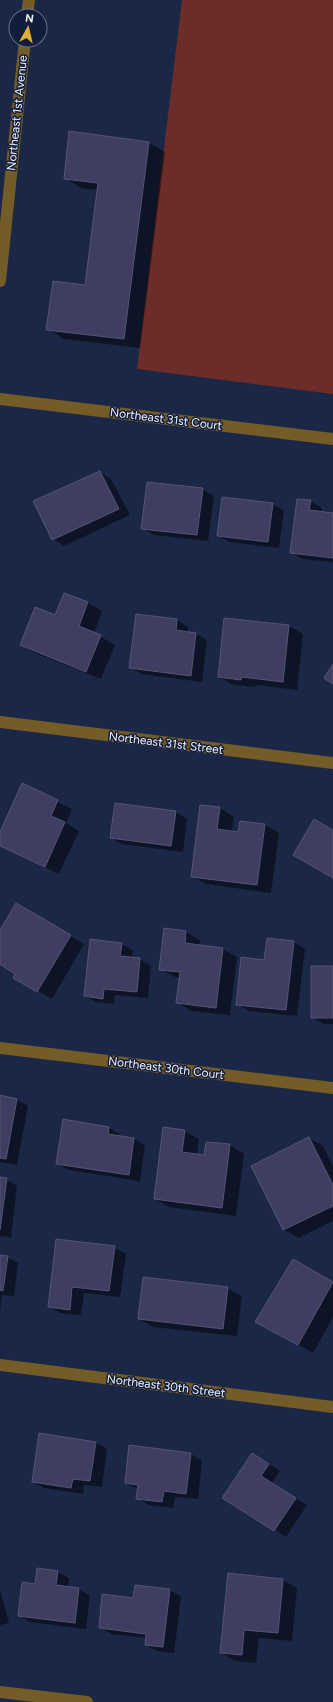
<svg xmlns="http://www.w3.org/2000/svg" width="333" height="1702" font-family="Figtree,sans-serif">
  <rect width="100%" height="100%" fill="#1a2746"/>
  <polygon fill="#6c2c29" points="182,0 333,0 333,394 137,369"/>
  <g fill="#0007">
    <polygon points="149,143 165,152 140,348 64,339 48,329 86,286 98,190 81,188 65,178"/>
    <polygon points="100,472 111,479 130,515 64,546 53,539"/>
    <polygon points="202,489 214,496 208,541 154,535 142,528"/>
    <polygon points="310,501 322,508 321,513 333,514 333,562 302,559 291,552"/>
    <polygon points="272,504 284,510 279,548 230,542 218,536"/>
    <polygon points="65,594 88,603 102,611 94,633 115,645 101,679 35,653 21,645 56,616"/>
    <polygon points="137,615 177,620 188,627 188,633 196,634 207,640 202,682 141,674 130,667"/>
    <polygon points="289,626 303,634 297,690 256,685 256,687 233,685 219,677"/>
    <polygon points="23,785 72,809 66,823 79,831 59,874 0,846 0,835"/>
    <polygon points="220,808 234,817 232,832 239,833 265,825 279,833 271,893 206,884 192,876"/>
    <polygon points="176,812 187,819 183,852 122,844 111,838"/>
    <polygon points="16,904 84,944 52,999 14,977 17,973 0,963 0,932"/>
    <polygon points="186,932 200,940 200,946 223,949 237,957 230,1015 191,1011 177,1002 180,978 175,977 160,969"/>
    <polygon points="294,942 305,949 297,1016 249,1011 237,1004 265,961"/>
    <polygon points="121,944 133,950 132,958 140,959 151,966 148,998 115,995 114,1004 96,1002 85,996"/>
    <polygon points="333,967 333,1024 323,1024 312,1017"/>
    <polygon points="0,1096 17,1100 28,1106 17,1165 0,1162"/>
    <polygon points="64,1120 109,1128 120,1134 120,1137 134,1139 145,1145 140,1181 68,1170 57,1163"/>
    <polygon points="184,1131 199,1139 197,1155 205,1156 230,1145 244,1154 236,1216 169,1207 155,1199"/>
    <polygon points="309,1138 323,1146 333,1166 333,1221 299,1238 284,1230 252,1166"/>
    <polygon points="0,1178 6,1179 17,1186 11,1237 0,1236"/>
    <polygon points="114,1247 126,1254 120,1297 84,1293 81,1315 60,1313 49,1306"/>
    <polygon points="0,1256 7,1257 18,1263 14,1296 2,1295 0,1311"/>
    <polygon points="293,1260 333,1283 333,1317 313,1353 257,1321"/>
    <polygon points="227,1288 242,1296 237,1336 153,1327 139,1319"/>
    <polygon points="40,1434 96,1443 107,1449 102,1487 84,1485 83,1494 44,1488 33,1482"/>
    <polygon points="130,1447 191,1454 202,1461 198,1499 175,1497 173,1508 149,1505 137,1498 138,1489 126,1483"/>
    <polygon points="263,1460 280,1471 272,1483 307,1505 286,1537 224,1498"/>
    <polygon points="58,1572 69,1578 68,1588 79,1589 90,1596 86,1629 30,1622 19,1615"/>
    <polygon points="283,1580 297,1588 292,1641 259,1638 256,1663 236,1661 221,1653"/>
    <polygon points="0,1590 9,1623 0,1625"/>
    <polygon points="170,1590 181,1597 174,1653 157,1651 146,1645 147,1638 111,1634 100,1627 134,1599"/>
  </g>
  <g fill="#3f3e60" stroke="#555479">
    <polygon points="69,131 149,142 124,339 46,330 53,281 85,285 98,183 64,179"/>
    <polygon points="100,471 119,509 52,540 33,501"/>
    <polygon points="147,482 203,488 197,535 141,529"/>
    <polygon points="222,497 273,503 268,542 217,536"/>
    <polygon points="297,499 311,500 309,510 333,513 333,558 290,553"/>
    <polygon points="64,593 88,602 79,626 101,635 86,672 20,645 35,607 55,615"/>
    <polygon points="136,614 177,619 176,630 196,633 191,676 129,668"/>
    <polygon points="224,618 289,625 283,682 242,677 241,680 218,677"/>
    <polygon points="333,664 333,684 324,678"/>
    <polygon points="22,783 58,800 51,816 65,822 45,867 0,846 0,832"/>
    <polygon points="115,803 176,811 171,846 110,838"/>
    <polygon points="200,805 220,807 217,829 238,832 240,821 265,824 257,885 191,877"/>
    <polygon points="314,819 333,830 333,878 293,855"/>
    <polygon points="16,903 71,935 37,992 13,978 15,974 0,964 0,930"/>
    <polygon points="164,928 186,931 185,943 223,948 216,1008 176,1003 180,972 159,970"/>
    <polygon points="267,938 294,941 286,1010 236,1005 241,957 264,960"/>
    <polygon points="90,939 122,943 120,956 140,958 137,992 104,989 103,999 84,996"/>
    <rect x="311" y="966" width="22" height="52"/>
    <polygon points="0,1095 17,1099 6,1159 0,1158"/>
    <polygon points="63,1119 109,1127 108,1134 134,1138 129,1175 56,1164"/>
    <polygon points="163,1127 185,1130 182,1152 204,1155 206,1142 230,1144 222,1208 154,1199"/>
    <polygon points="309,1137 333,1185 333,1206 283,1230 251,1166"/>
    <polygon points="0,1177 7,1178 0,1230"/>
    <polygon points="56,1239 115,1246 109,1291 72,1287 70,1310 48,1307"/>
    <polygon points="0,1255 8,1256 3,1291 0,1290"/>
    <polygon points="293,1259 333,1282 298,1345 255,1322"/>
    <polygon points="143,1277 228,1287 223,1329 138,1319"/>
    <polygon points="39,1433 96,1442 90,1481 73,1479 71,1488 32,1482"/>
    <polygon points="129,1445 191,1453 186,1494 164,1491 162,1502 136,1499 138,1485 125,1483"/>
    <polygon points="252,1453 269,1464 261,1476 296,1498 274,1531 222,1498"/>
    <polygon points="37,1568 58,1571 56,1585 79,1588 75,1623 18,1616 22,1582 35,1584"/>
    <polygon points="228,1573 283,1579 278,1633 244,1630 242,1655 220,1653"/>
    <polygon points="135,1585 170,1589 163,1647 145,1645 146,1634 99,1628 102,1594 133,1598"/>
  </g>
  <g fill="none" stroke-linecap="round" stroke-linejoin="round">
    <g stroke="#735c28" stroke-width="12">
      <polyline points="27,16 29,0"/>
      <polyline points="0,281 25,40"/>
      <polyline points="0,399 333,439"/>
      <polyline points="0,722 333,763"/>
      <polyline points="0,1048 333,1088"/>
      <polyline points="0,1365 333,1407"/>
      <polyline points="0,1692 87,1702"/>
    </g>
  </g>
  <g text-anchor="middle" stroke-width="3" stroke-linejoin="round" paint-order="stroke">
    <g font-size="12" fill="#eff3fb" stroke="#111d3b">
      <text transform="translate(17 113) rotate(-84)" y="4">Northeast 1st Avenue</text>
      <text transform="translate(166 419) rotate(7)" y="4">Northeast 31st Court</text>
      <text transform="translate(166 743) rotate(7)" y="4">Northeast 31st Street</text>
      <text transform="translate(166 1068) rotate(7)" y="4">Northeast 30th Court</text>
      <text transform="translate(166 1386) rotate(7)" y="4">Northeast 30th Street</text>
    </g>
  </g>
  <g transform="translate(28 28) rotate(8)"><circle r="19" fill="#111d3b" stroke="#6a7388"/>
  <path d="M0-3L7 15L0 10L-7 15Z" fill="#e1af34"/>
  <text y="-6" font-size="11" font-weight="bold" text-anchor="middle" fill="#eff3fb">N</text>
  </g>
</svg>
